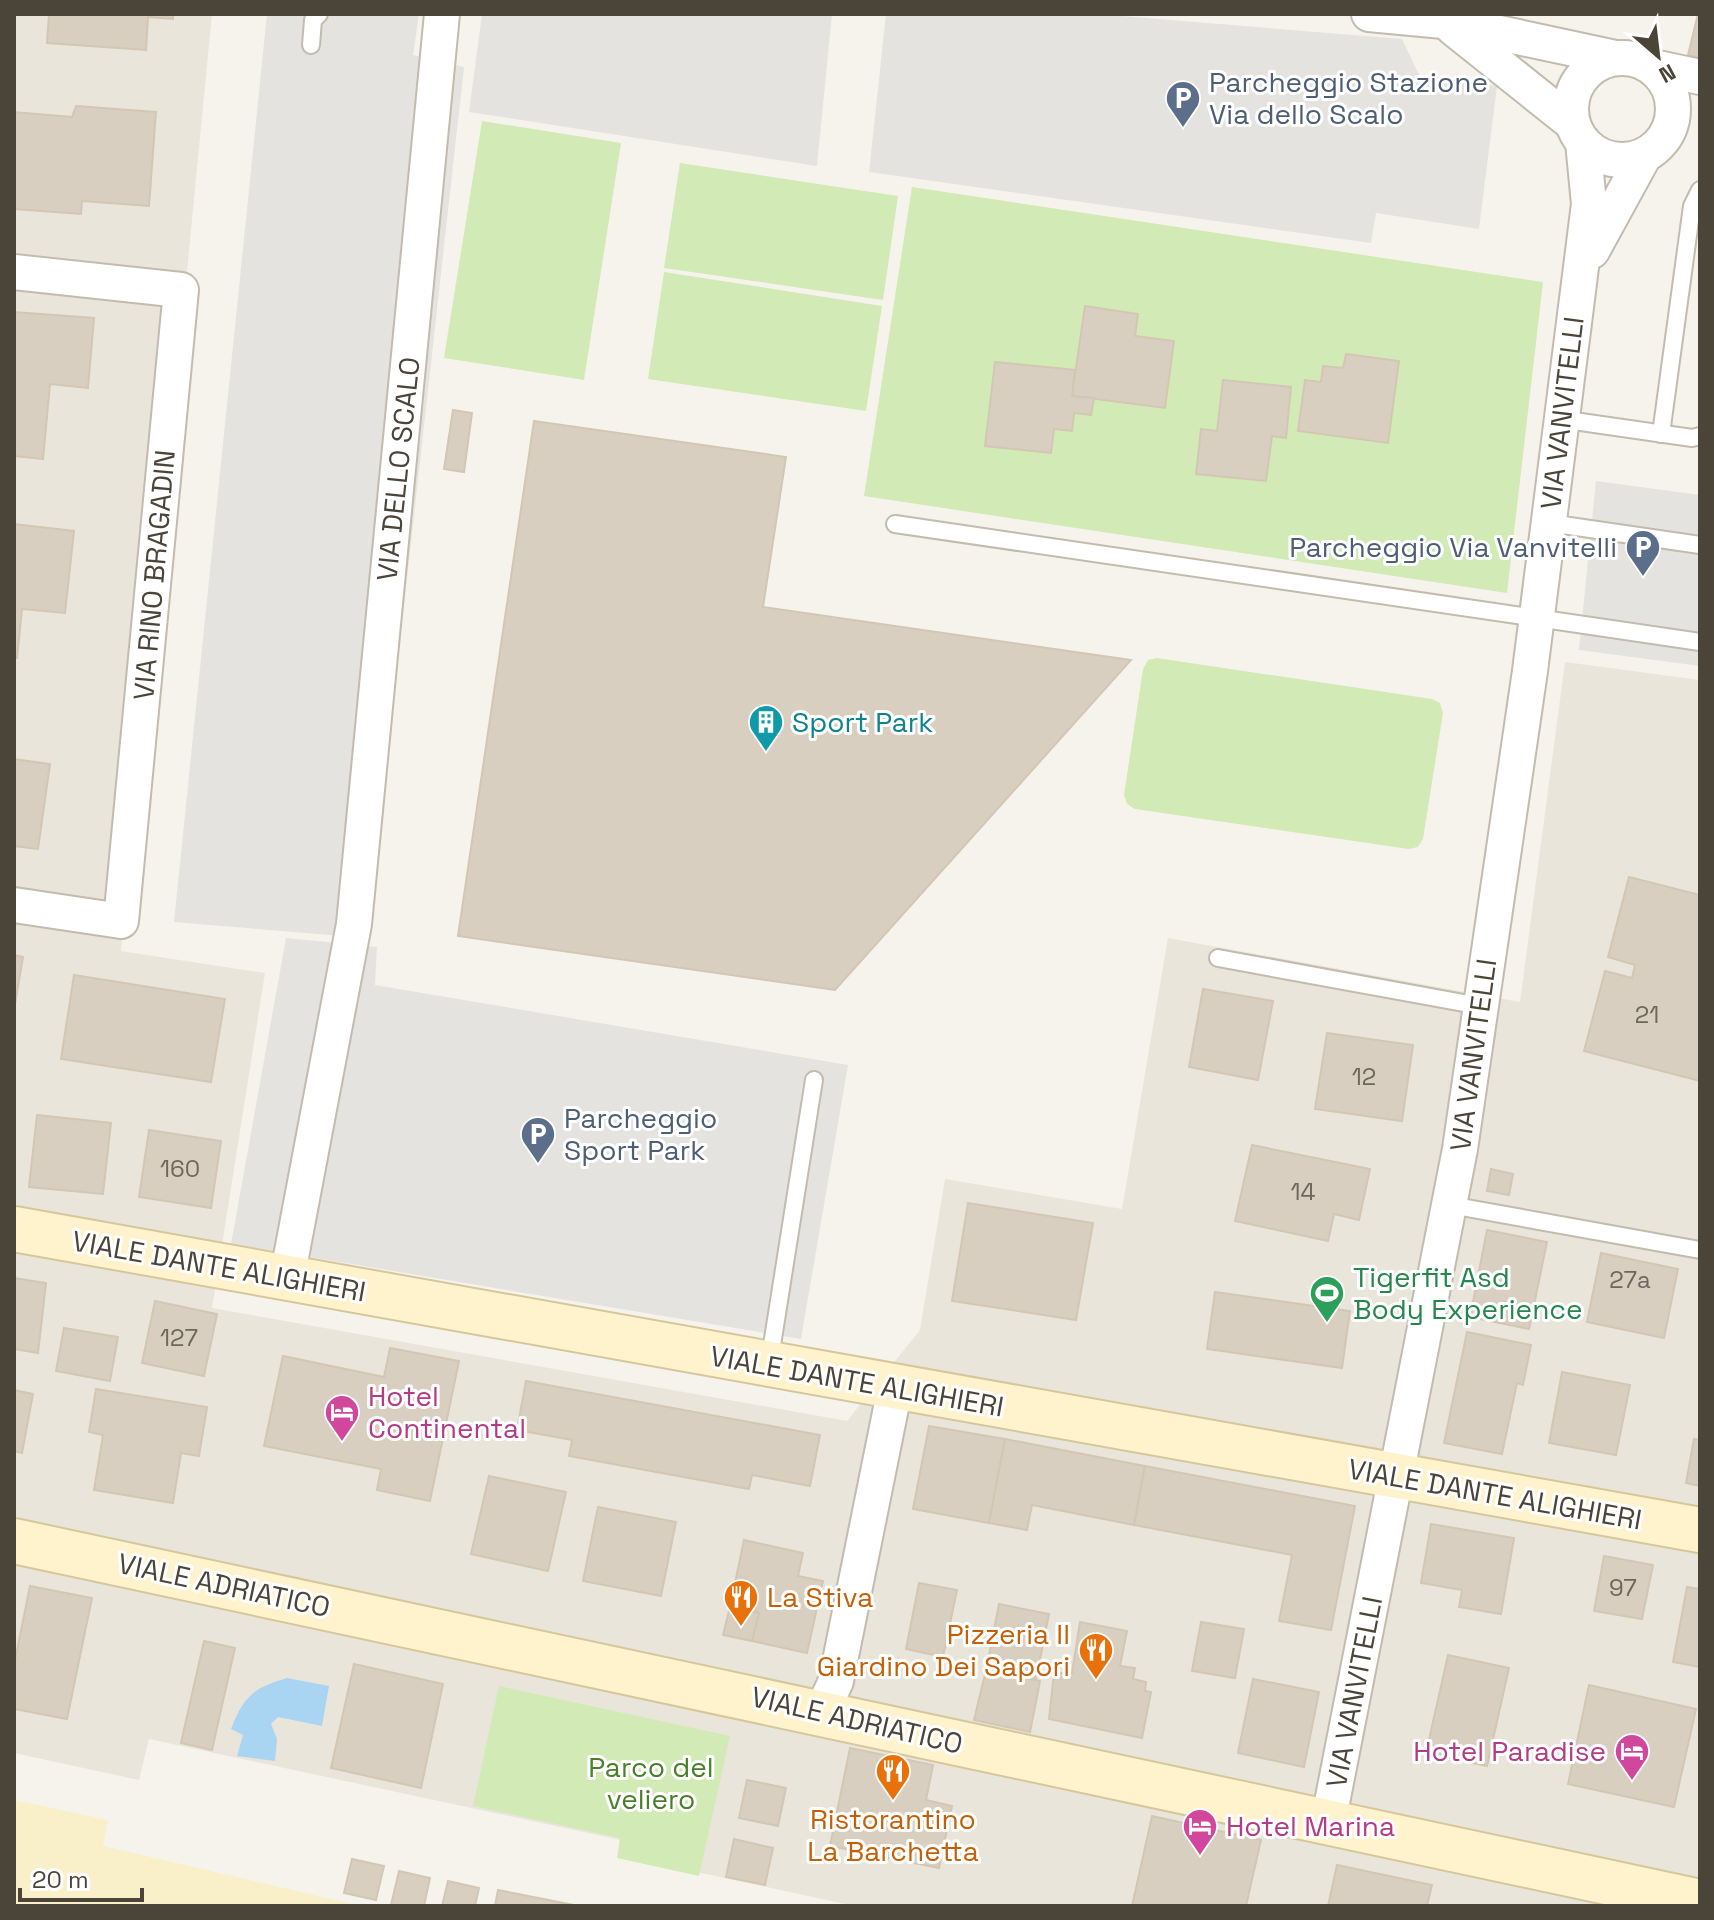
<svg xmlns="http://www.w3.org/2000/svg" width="1714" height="1920" font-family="'Space Grotesk',sans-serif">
  <rect width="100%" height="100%" fill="#f6f3ec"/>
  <polygon fill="#eae5da" points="14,14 212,14 121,951 265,973 212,1308 847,1421 920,1330 945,1179 1122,1209 1168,938 1520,1002 1565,662 1700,680 1700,1906 854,1906 618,1855 621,1840 149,1739 139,1780 14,1753"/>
  <g fill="#d2eab5">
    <polygon points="482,121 621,143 584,380 444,358"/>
    <polygon points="680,163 898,196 883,300 664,268"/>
    <polygon points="912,187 1543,282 1507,593 864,496"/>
    <polygon points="664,272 882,306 866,411 648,379"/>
    <polygon points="1157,658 1432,699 1440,703 1443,713 1423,839 1418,847 1409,849 1135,809 1127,804 1124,795 1143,669 1148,660"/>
    <polygon points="499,1686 730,1736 699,1876 617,1858 620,1838 473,1806"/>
  </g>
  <polygon fill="#f9efc9" points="14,1800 108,1820 103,1846 361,1906 14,1906"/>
  <g fill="#e5e3e0">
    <polygon points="267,14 419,14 413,55 464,67 367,938 174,922"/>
    <polygon points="482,14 832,14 817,166 469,112"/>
    <polygon points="886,14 1097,14 1402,39 1419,75 1497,86 1479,229 1376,213 1371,243 869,172"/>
    <polygon points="1596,481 1700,495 1700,666 1579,650"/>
    <polygon points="286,938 377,947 375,985 848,1065 801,1339 231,1244"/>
  </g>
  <path fill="#a9d4f2" d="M287,1678L329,1686L322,1726L278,1717L271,1724L277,1739L275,1761L237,1756L243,1735L231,1729C244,1696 253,1688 287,1678Z"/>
  <g fill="#d8cfc1" stroke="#d3c7b4" stroke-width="2">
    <polygon points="49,14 173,14 173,19 148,17 146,50 47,43"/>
    <polygon points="1698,14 1700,14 1700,58 1688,55"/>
    <polygon points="76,106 156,112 149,206 82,201 81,214 14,209 14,112 72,117"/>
    <polygon points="1085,306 1138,314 1135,336 1174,341 1165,408 1072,396"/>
    <polygon points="14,312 94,318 88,388 50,384 43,459 14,456"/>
    <polygon points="1346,354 1399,361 1388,443 1298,431 1305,380 1321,382 1323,366 1343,368"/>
    <polygon points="995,362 1075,370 1072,396 1094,398 1091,415 1074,413 1072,431 1054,429 1051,453 985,446"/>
    <polygon points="1223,380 1291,387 1286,438 1272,436 1266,481 1196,474 1201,429 1217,431"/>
    <polygon points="453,410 472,413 464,472 444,469"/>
    <polygon points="534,421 786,457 763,607 1131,660 835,990 458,936"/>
    <polygon points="14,524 74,531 65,613 22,609 17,658 14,658"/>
    <polygon points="14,759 50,764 38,849 14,846"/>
    <polygon points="1629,877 1700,895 1700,1081 1584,1051 1605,971 1632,978 1635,965 1608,957"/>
    <polygon points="14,955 23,957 14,1010"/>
    <polygon points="74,975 225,999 211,1082 61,1059"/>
    <polygon points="1203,989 1273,1001 1258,1080 1189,1067"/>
    <polygon points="1327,1033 1413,1045 1402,1121 1315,1109"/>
    <polygon points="37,1115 111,1123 103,1194 29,1187"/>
    <polygon points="149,1130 221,1141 211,1208 139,1197"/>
    <polygon points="1252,1145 1370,1169 1359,1220 1334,1214 1328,1241 1235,1221"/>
    <polygon points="1491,1169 1513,1174 1509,1195 1487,1191"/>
    <polygon points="968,1203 1093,1223 1076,1320 952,1301"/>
    <polygon points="1487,1230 1547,1242 1529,1329 1470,1317"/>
    <polygon points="1601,1253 1678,1269 1664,1338 1587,1322"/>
    <polygon points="14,1278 46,1283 38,1353 14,1349"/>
    <polygon points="1215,1292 1350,1311 1342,1368 1207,1349"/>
    <polygon points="155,1301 217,1314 204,1376 142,1363"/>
    <polygon points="64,1328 118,1337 110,1381 56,1371"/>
    <polygon points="1467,1332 1531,1345 1523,1385 1517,1383 1502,1454 1444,1443"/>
    <polygon points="390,1348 459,1361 430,1501 377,1490 381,1469 264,1446 283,1356 384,1377"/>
    <polygon points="1562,1372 1630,1385 1616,1455 1549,1443"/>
    <polygon points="526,1381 820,1435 810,1486 752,1475 749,1489 569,1456 572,1440 517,1430"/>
    <polygon points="96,1389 207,1407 199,1456 181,1453 173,1503 94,1490 103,1435 89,1432"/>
    <polygon points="14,1390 33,1394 22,1453 14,1451"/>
    <polygon points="929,1426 1005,1439 989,1523 913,1509"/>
    <polygon points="1005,1439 1145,1466 1134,1525 1032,1505 1027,1530 989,1523"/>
    <polygon points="1694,1439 1700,1440 1700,1486 1686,1483"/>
    <polygon points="1145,1466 1355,1506 1331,1630 1279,1621 1292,1555 1134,1525"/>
    <polygon points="489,1476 566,1492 548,1571 471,1554"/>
    <polygon points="598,1507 676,1522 661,1596 583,1581"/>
    <polygon points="1431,1524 1514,1538 1501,1614 1459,1607 1462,1590 1421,1583"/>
    <polygon points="744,1540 803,1553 798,1576 823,1581 807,1653 752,1641 759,1613 730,1607"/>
    <polygon points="1604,1556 1653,1565 1642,1619 1594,1611"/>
    <polygon points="919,1583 957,1590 943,1657 906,1649"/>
    <polygon points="30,1586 92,1598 67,1719 14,1709 14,1665"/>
    <polygon points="1687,1587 1700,1589 1700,1667 1673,1662"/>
    <polygon points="999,1604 1049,1614 1036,1680 986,1670"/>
    <polygon points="730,1607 759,1613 752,1641 723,1635"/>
    <polygon points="1080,1622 1127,1631 1120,1666 1135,1668 1133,1679 1146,1682 1145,1691 1151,1692 1142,1738 1049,1719 1054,1673 1072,1673"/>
    <polygon points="1201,1622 1244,1629 1235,1678 1192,1671"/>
    <polygon points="204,1641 235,1648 212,1750 181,1743"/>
    <polygon points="1448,1655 1509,1668 1487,1766 1426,1753"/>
    <polygon points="354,1664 443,1684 421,1788 331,1768"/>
    <polygon points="986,1670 1040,1681 1030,1732 974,1720"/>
    <polygon points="1253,1679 1319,1692 1304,1767 1238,1753"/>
    <polygon points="1589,1685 1696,1709 1674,1807 1568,1784"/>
    <polygon points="850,1748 933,1765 926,1800 952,1806 939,1868 830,1846"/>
    <polygon points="747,1780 786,1788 778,1826 739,1818"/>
    <polygon points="1152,1816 1261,1840 1246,1906 1132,1906"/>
    <polygon points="734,1839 773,1848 765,1885 726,1877"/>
    <polygon points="352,1859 384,1866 376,1900 344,1893"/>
    <polygon points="1337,1865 1432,1885 1427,1906 1328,1906"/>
    <polygon points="399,1871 430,1878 424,1906 391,1905"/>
    <polygon points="448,1881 479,1888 475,1906 442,1906"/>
    <polygon points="498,1890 579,1906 495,1906"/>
  </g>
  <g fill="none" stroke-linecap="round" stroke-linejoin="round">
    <g stroke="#c2bbae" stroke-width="20">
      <g id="lane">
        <polyline points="311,45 313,20 319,14"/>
        <polyline points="1560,419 1692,438 1700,436"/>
        <polyline points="1661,434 1692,206 1700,190"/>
        <polyline points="1549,523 1700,545"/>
        <polyline points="895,524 1700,642"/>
        <polyline points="1218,958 1480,1006"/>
        <polyline points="1450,1205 1700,1250"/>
        <polyline points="769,1364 814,1080"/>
      </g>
    </g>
    <g stroke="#c2bbae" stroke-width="38">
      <g id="street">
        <polyline points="1369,14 1443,21 1616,58"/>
        <polyline points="1453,28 1572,123"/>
        <circle cx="1622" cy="109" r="51"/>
        <polyline points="1653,67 1700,77"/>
        <polyline points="1592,251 1644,156"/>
        <polyline points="14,272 181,290 121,921 14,905"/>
        <polyline points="287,1278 354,924 442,14"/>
        <polyline points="822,1711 836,1681 895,1388"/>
        <polyline points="1328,1823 1460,1149 1530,671 1589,204 1583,142"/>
      </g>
    </g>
    <g stroke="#d6c79b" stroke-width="48">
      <g id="secondary">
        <polyline points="14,1229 1700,1530"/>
        <polyline points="14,1541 1700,1902"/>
      </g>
    </g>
    <use href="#lane" stroke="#fff" stroke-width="16"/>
    <use href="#street" stroke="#fff" stroke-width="34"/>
    <use href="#secondary" stroke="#fff3cd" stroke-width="44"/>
  </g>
  <defs>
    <g id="parking-pin" transform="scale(1.8)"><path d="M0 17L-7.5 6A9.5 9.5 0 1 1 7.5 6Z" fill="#5c6f8a" stroke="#fff"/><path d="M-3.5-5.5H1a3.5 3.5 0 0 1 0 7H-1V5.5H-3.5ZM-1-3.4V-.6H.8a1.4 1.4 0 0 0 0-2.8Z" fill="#fff"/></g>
    <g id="building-pin" transform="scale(1.8)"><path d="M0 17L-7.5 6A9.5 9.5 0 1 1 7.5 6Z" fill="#0f9aa8" stroke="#fff"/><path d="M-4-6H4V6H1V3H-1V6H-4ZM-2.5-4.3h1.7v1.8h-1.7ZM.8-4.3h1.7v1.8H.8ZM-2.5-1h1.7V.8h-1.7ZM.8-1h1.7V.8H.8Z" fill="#fff"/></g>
    <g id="stadium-pin" transform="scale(1.8)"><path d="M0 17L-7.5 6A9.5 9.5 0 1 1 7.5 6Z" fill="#2e9e5b" stroke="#fff"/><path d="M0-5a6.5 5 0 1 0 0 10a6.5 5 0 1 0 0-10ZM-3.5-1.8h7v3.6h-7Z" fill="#fff"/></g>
    <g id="hotel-pin" transform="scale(1.8)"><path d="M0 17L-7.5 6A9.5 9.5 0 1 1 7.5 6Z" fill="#d1479c" stroke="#fff"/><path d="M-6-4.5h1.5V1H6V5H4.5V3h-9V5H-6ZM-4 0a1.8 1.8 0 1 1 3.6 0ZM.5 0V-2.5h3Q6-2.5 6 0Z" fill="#fff"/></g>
    <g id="restaurant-pin" transform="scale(1.8)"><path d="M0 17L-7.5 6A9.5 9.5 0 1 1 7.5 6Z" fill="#e8710a" stroke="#fff"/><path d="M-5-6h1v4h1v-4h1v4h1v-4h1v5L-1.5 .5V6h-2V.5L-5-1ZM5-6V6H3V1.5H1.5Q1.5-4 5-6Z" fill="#fff"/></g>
  </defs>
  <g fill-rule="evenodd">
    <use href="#parking-pin" x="1183" y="98"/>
    <use href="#parking-pin" x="1643" y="547"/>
    <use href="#building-pin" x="766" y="722"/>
    <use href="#parking-pin" x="538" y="1134"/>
    <use href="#stadium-pin" x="1327" y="1293"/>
    <use href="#hotel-pin" x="342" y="1412"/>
    <use href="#restaurant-pin" x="741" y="1597"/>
    <use href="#restaurant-pin" x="1096" y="1650"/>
    <use href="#hotel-pin" x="1632" y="1751"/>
    <use href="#restaurant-pin" x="893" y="1771"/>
    <use href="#hotel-pin" x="1200" y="1826"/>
  </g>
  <g text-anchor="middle" stroke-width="6" stroke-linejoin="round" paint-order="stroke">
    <g font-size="24" fill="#6e675b">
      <text x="1647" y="1023">21</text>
      <text x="1364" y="1085">12</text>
      <text x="180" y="1177">160</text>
      <text x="1303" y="1200">14</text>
      <text x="1630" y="1288">27a</text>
      <text x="179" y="1346">127</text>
      <text x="1623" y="1596">97</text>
    </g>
    <g font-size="28" fill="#4e5e75" stroke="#fff" text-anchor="start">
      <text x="1209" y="92">Parcheggio Stazione<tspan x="1209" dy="32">Via dello Scalo</tspan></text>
      <text x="1617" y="557" text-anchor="end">Parcheggio Via Vanvitelli</text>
      <text x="564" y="1128">Parcheggio<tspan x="564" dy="32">Sport Park</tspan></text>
    </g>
    <g font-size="28" fill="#4b4439" stroke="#fff">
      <text transform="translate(1562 413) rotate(-83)" y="10">VIA VANVITELLI</text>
      <text transform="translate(398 469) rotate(-84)" y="10">VIA DELLO SCALO</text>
      <text transform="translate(154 575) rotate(-85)" y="10">VIA RINO BRAGADIN</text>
      <text transform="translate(1473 1055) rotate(-82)" y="10">VIA VANVITELLI</text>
      <text transform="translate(219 1266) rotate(10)" y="10">VIALE DANTE ALIGHIERI</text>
      <text transform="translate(857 1381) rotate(10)" y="10">VIALE DANTE ALIGHIERI</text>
      <text transform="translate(1495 1494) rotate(10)" y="10">VIALE DANTE ALIGHIERI</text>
      <text transform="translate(224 1585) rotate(12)" y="10">VIALE ADRIATICO</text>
      <text transform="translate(1354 1692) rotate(-79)" y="10">VIA VANVITELLI</text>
      <text transform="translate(857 1720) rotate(13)" y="10">VIALE ADRIATICO</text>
    </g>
    <g font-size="28" fill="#0d838f" stroke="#fff" text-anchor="start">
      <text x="792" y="732">Sport Park</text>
    </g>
    <g font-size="28" fill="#27864d" stroke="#fff" text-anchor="start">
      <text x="1353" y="1287">Tigerfit Asd<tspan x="1353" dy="32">Body Experience</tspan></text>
    </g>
    <g font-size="28" fill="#b23c85" stroke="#fff" text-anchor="start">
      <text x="368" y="1406">Hotel<tspan x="368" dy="32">Continental</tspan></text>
      <text x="1606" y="1761" text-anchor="end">Hotel Paradise</text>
      <text x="1226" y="1836">Hotel Marina</text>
    </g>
    <g font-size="28" fill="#c56008" stroke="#fff" text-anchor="start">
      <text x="767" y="1607">La Stiva</text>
      <text x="1070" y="1644" text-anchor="end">Pizzeria Il<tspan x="1070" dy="32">Giardino Dei Sapori</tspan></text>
      <text x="893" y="1829" text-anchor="middle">Ristorantino<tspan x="893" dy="32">La Barchetta</tspan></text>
    </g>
    <g font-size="28" fill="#4a7f2a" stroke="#fff">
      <text x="651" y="1777">Parco del<tspan x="651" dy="32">veliero</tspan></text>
    </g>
  </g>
  <rect width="1714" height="1920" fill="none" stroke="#4b4439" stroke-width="32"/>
  <g transform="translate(1658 56) rotate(152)" stroke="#ffffff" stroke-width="6" paint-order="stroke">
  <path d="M0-6L14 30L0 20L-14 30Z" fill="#4b4439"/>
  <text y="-12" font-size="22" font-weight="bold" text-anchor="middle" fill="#4b4439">N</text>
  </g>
  <path d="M20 1888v12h122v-12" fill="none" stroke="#4b4439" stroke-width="4"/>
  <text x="32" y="1888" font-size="24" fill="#4b4439" stroke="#ffffff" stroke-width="6" paint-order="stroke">20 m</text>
</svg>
